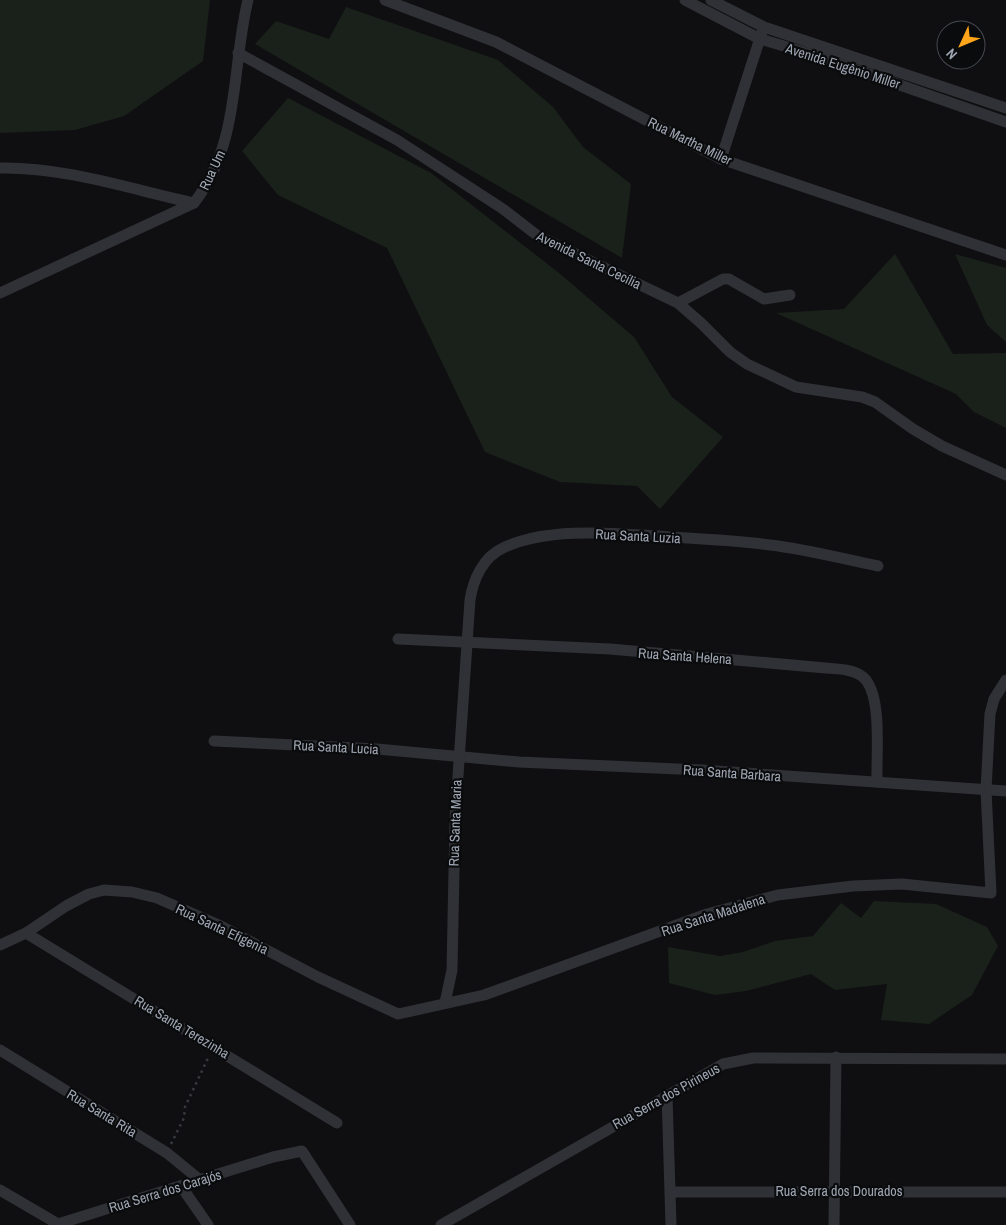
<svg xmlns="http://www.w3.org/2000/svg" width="1006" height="1225" font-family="'Archivo Narrow',sans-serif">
  <rect width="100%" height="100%" fill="#0f0f11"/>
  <g fill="#1a211a">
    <polygon points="0,0 210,0 203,61 124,116 75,130 0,133"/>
    <polygon points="346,7 498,60 553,107 583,147 631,184 622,258 255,44 276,21 329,39"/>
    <polygon points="288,98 431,173 559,273 634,337 672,397 723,437 660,509 637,486 560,482 485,452 387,248 278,195 242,151"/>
    <polygon points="895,254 953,354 1006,353 1006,428 974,412 956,394 776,313 844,309"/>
    <polygon points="955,254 1006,268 1006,342 987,325"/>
    <polygon points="874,901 936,904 987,927 998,946 972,995 929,1024 881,1020 887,984 835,990 811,974 746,991 715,995 669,983 668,947 720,956 743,952 775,941 813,936 841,903 861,918"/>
  </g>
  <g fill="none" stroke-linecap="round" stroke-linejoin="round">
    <polyline stroke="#36393d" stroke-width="2.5" stroke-dasharray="2.5 4" stroke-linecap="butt" points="171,1144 184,1118 185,1107 208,1058"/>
    <g stroke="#303136" stroke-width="11">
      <polyline points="385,0 496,42 721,159 1006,255"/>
      <polyline points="685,0 760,39 814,55 1006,122"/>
      <polyline points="711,0 764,27 1006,108"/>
      <polyline points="238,53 397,140 503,209 538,236 678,303 701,323 730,352 747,364 796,387 862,397 875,402 913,429 942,446 1006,475"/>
      <polyline points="721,159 762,32"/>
      <path d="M0,168C66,167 130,189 194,203C241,142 231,69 248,0"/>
      <polyline points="0,293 194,203"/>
      <polyline points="678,303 723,279 729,279 764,299 790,295"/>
      <path d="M398,639L610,649L826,668C837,669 853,669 863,677C883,694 876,757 877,782"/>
      <polyline points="214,741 377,749 519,762 701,770 1006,791"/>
      <polyline points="26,933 337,1123"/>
      <polyline points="0,945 26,933 66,906 89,894 104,890 132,892 157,898 221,926 318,977 398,1014 484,995 707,914 778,895 853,886 902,884 991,893 986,790 990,714 994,699 1006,680"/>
      <path d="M445,1003L452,970L455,820L470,600C473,580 483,557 503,548C546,527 610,533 657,536C694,539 733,540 770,545C806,549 843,559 878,566"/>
      <polyline points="0,1050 167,1153 200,1180"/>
      <polyline points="667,1095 671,1225"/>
      <polyline points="181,1186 208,1225"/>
      <polyline points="0,1190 58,1224"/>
      <polyline points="672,1192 1006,1192"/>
      <polyline points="58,1224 273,1157 302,1151 350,1225"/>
      <polyline points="441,1225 723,1064 753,1058 1006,1059"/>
      <polyline points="834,1225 836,1057"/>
    </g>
  </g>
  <g text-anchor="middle" stroke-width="4.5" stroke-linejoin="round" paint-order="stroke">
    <g font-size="14" fill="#9fa6b3" stroke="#0a0b0c">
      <text transform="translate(843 66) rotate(18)" y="5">Avenida Eugênio Miller</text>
      <text transform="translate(690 141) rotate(26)" y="5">Rua Martha Miller</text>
      <text transform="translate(212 170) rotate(-65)" y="5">Rua Um</text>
      <text transform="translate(589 260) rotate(26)" y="5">Avenida Santa Cecília</text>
      <text transform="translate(638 536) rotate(3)" y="5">Rua Santa Luzia</text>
      <text transform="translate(685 656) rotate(4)" y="5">Rua Santa Helena</text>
      <text transform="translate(336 747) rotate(3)" y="5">Rua Santa Lucia</text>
      <text transform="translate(732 773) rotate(4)" y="5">Rua Santa Barbara</text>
      <text transform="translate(455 823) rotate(-88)" y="5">Rua Santa Maria</text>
      <text transform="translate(713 915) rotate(-18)" y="5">Rua Santa Madalena</text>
      <text transform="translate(222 929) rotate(25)" y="5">Rua Santa Efigenia</text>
      <text transform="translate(182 1027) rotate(31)" y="5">Rua Santa Terezinha</text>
      <text transform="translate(666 1096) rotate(-29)" y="5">Rua Serra dos Pirineus</text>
      <text transform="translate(102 1113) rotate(31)" y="5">Rua Santa Rita</text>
      <text transform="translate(165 1191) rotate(-17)" y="5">Rua Serra dos Carajós</text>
      <text x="839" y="1196">Rua Serra dos Dourados</text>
    </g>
  </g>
  <g transform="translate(961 45) rotate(226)"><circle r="24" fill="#0a0b0c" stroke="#46494f"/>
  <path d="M0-4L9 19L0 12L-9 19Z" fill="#fea51b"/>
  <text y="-8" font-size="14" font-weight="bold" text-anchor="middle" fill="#9fa6b3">N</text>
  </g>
</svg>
